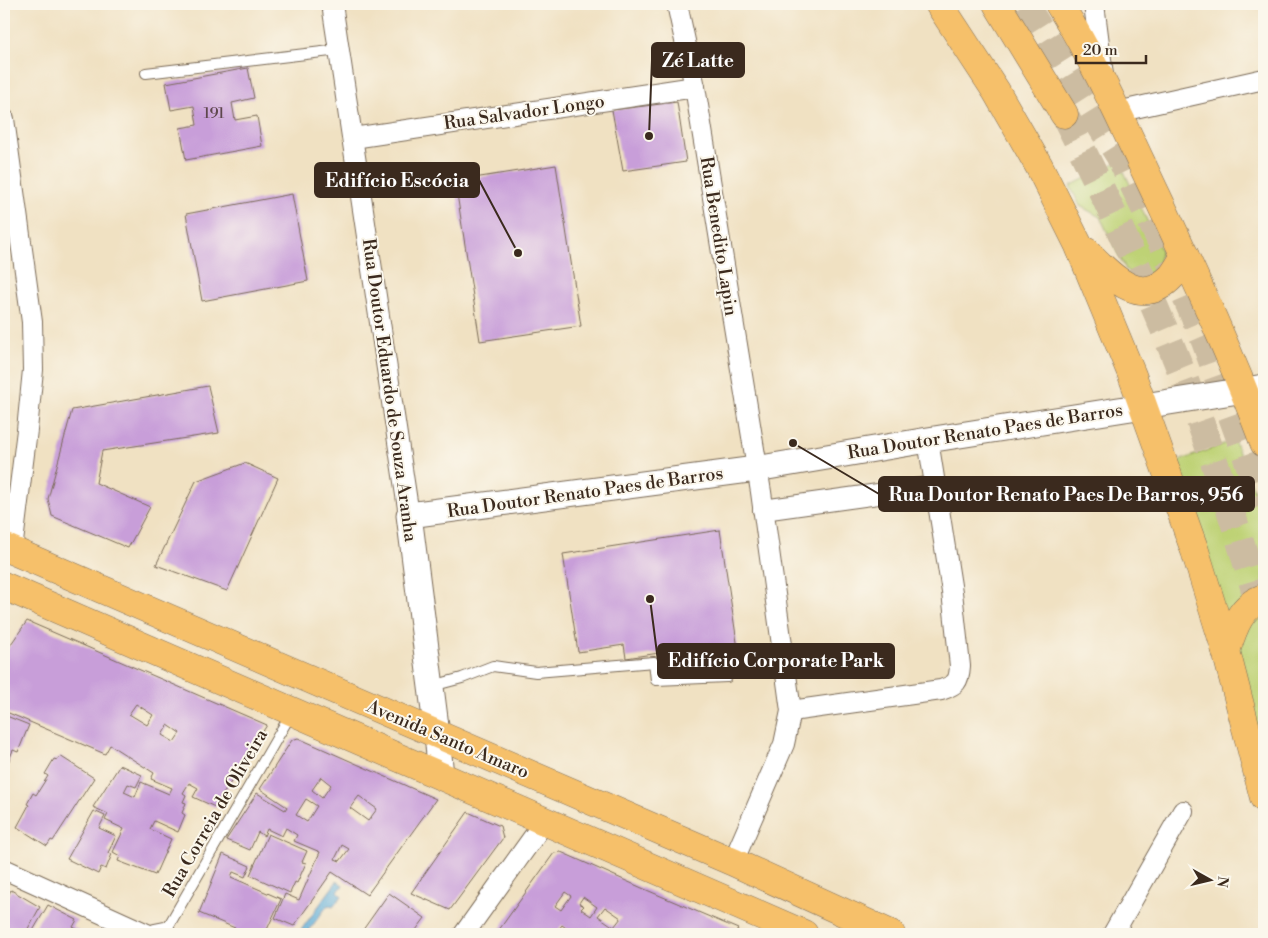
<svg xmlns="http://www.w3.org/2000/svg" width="1268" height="938" font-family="'Libre Bodoni',serif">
  <rect width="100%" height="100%" fill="#fbf7ec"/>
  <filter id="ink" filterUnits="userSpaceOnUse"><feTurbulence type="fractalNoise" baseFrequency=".02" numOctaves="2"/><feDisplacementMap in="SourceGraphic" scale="10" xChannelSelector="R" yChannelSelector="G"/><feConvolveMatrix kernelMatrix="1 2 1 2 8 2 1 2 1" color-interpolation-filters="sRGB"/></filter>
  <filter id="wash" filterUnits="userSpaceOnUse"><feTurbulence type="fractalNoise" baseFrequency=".0096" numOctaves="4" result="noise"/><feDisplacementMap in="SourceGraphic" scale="20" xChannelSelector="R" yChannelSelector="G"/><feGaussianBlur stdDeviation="1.12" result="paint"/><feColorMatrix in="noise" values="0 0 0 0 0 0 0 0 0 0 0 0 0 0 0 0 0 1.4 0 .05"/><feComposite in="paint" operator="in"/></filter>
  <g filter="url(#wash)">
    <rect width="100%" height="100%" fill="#f0e1c2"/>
    <g fill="#bed275" stroke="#7c7e4a">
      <path d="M1119,161L1161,250C1159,269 1154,272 1137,278L1126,270L1100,217L1080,206L1070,186Z"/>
      <polygon points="1234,440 1264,516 1264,783 1171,464"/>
    </g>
    <polygon fill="#5dabd6" stroke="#4c6a7a" points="337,881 343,885 338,892 342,896 333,907 328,905 306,934 298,934"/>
    <g id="blocks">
      <g fill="#c89ed9" fill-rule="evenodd">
        <polygon points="248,68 254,98 232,103 235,120 257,116 262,146 186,160 180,128 197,125 194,106 171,110 166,83"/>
        <polygon points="677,102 686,162 623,171 612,110"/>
        <polygon points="556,165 581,326 480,341 455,181"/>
        <polygon points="292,194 308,281 202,301 186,214"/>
        <polygon points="208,386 219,433 102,451 96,483 150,507 128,548 52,516 48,499 72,410"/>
        <polygon points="245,463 278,478 227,591 156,565 196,481"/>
        <polygon points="720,530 740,662 689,670 686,649 626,658 624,645 578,652 563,554"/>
        <path d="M27,621L267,725L215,807L193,797L198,788L189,783L183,793L186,795L183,802L186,803L182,813L185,815L178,832L154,821L150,829L171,839L155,875L118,861L120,856L113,852L124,829L105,820L108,814L93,807L120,765L142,775L136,787L128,784L124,792L135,797L141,782L169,794L172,788L151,779L154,773L110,745L105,754L4,711V654ZM136,704L153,715L147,725L129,714ZM168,725L180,733L174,742L162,735Z"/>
        <polygon points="4,715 29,725 18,752 13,750 4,773"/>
        <path d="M298,738L436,799L367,895L332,872L294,926L275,918L285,894L299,900L320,852L294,841L297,835L286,828L282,836L267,829L264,836L258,832L250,850L226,840L257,793L285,810L287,807L260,789L292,740ZM321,777L331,785L322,798L312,790ZM359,796L377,809L368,821L350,808ZM306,799L317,806L307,822L296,815ZM342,845L349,849L340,861L335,859Z"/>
        <polygon points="60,756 94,778 53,841 51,840 47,846 17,827 29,805 27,804 33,793 36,795 48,776 45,774 54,759 57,760"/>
        <polygon points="94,811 105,816 99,828 116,836 108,853 112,854 106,869 101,867 98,874 67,859"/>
        <polygon points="468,812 500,826 503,838 450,910 411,893"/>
        <polygon points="268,834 307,851 302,862 306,863 297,883 295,882 290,893 250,875"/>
        <path d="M561,852L642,888L738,929L735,934H574L562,925L555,934H496L554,853ZM565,892L571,896L561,910L555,906ZM583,897L597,907L591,916L581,909L584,906L579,903ZM605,907L621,918L614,927L598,916Z"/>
        <polygon points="223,854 250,866 245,877 233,872 231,877 281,899 265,934 249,934 245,933 244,934 232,934 235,928 199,913"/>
        <polygon points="11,890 40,907 25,934 4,934 4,903"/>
        <polygon points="389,893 425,918 413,934 360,934"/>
        <polygon points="48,905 77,920 73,927 85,934 31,934"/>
      </g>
    </g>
  </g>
  <g filter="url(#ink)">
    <use href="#blocks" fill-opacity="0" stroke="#7a6a57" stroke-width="1"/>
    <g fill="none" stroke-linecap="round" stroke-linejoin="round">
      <g stroke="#ccbca1" stroke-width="28" stroke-dasharray="28 14" stroke-linecap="butt">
        <polyline points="1024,4 1119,155 1169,258 1205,341 1264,505"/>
        <path d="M1064,114C1107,199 1147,285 1182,373C1213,454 1240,537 1264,621"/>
      </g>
      <g stroke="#7a6a57" stroke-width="12">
        <g id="service">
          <polyline points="146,73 339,50"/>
          <polyline points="432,686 462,678 493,666 536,672 654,662 656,680 727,677"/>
          <polyline points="165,932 292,712"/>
        </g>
      </g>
      <g stroke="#7a6a57" stroke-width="22">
        <g id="minor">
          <polyline points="332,4 409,515"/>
          <polyline points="677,4 695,87 761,492 791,711 784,744 733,862"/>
          <polyline points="1094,4 1103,75"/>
          <polyline points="1117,112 1264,79"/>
          <polyline points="4,119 32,322 33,370 27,430 12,550"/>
          <polyline points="353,138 695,87"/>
          <polyline points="763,510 936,486"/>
          <path d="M791,711L941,690C956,685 959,682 960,666L952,592L928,440"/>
          <polyline points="4,869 147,934"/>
          <polyline points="155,934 165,932"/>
          <polyline points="464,934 545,821"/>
          <polyline points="1113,934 1183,811"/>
        </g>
      </g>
      <g stroke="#7a6a57" stroke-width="27">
        <polyline id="tertiary" points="441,776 437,734 409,515 756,469 928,440 1264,387"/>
      </g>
      <g stroke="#7a6a57" stroke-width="29">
        <g id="primary">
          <polyline points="939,4 996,91 1039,166 1078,244 1132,375 1195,551 1226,651 1264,798"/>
          <path d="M1059,4C1097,65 1126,131 1157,196C1195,277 1233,359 1264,443"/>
          <path d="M1087,252C1110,275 1140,310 1172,276C1177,270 1181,262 1185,256"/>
          <polyline points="4,547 733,862 891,934"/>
          <polyline points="4,586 804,934"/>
          <path d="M1226,651C1233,630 1240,605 1264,598"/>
        </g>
      </g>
      <g stroke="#7a6a57" stroke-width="29">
        <polyline id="trunk" points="997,4 1064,114"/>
      </g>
      <use href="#service" stroke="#fff" stroke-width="10"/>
      <use href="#minor" stroke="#fff" stroke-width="20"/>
      <use href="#tertiary" stroke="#fff" stroke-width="25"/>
      <use href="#primary" stroke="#f6c06b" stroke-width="28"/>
      <use href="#trunk" stroke="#f6c06b" stroke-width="28"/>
    </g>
  </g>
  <g text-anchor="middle" stroke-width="4" stroke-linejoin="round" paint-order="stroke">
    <g font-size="15" fill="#5e474d">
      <text x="214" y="118">191</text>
    </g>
    <g font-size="18" fill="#3b2a1e" stroke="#fbf7ec">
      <text transform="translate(524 112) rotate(-8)" y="6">Rua Salvador Longo</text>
      <text transform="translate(719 236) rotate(81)" y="6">Rua Benedito Lapin</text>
      <text transform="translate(390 390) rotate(82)" y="6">Rua Doutor Eduardo de Souza Aranha</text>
      <text transform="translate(985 431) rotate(-9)" y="6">Rua Doutor Renato Paes de Barros</text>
      <text transform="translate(585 492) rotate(-8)" y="6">Rua Doutor Renato Paes de Barros</text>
      <text transform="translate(448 739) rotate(23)" y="6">Avenida Santo Amaro</text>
      <text transform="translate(215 813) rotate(-60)" y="6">Rua Correia de Oliveira</text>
    </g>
  </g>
  <path fill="none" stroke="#3b2a1e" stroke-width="2" d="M649 136L652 60M518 253L479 180M793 443L879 494M650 599L658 661"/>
  <g fill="#3b2a1e" stroke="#fbf7ec" stroke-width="2">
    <circle cx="649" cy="136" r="5"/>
    <circle cx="518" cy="253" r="5"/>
    <circle cx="793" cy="443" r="5"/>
    <circle cx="650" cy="599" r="5"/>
  </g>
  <g fill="#3b2a1e" stroke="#3b2a1e" stroke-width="2">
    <rect x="652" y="43" width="92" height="34" rx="5"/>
    <rect x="315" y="163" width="164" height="34" rx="5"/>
    <rect x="879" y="477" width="375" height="34" rx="5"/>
    <rect x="658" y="644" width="236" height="34" rx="5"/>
  </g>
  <g font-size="19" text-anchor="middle" font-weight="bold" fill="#fff">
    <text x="698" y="67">Zé Latte</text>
    <text x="397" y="187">Edifício Escócia</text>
    <text x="1066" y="501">Rua Doutor Renato Paes De Barros, 956</text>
    <text x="776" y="667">Edifício Corporate Park</text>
  </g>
  <rect width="1268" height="938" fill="none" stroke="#fbf7ec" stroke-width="20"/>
  <g transform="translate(1210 880) rotate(98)" stroke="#fbf7ec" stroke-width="4" paint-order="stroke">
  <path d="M0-4L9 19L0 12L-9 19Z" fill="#3b2a1e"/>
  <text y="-8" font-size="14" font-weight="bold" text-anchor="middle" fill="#3b2a1e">N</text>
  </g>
  <path d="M1076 55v8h70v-8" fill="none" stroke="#3b2a1e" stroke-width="2.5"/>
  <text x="1083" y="55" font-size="15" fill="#3b2a1e" stroke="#fbf7ec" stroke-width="4" paint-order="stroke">20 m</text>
</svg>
